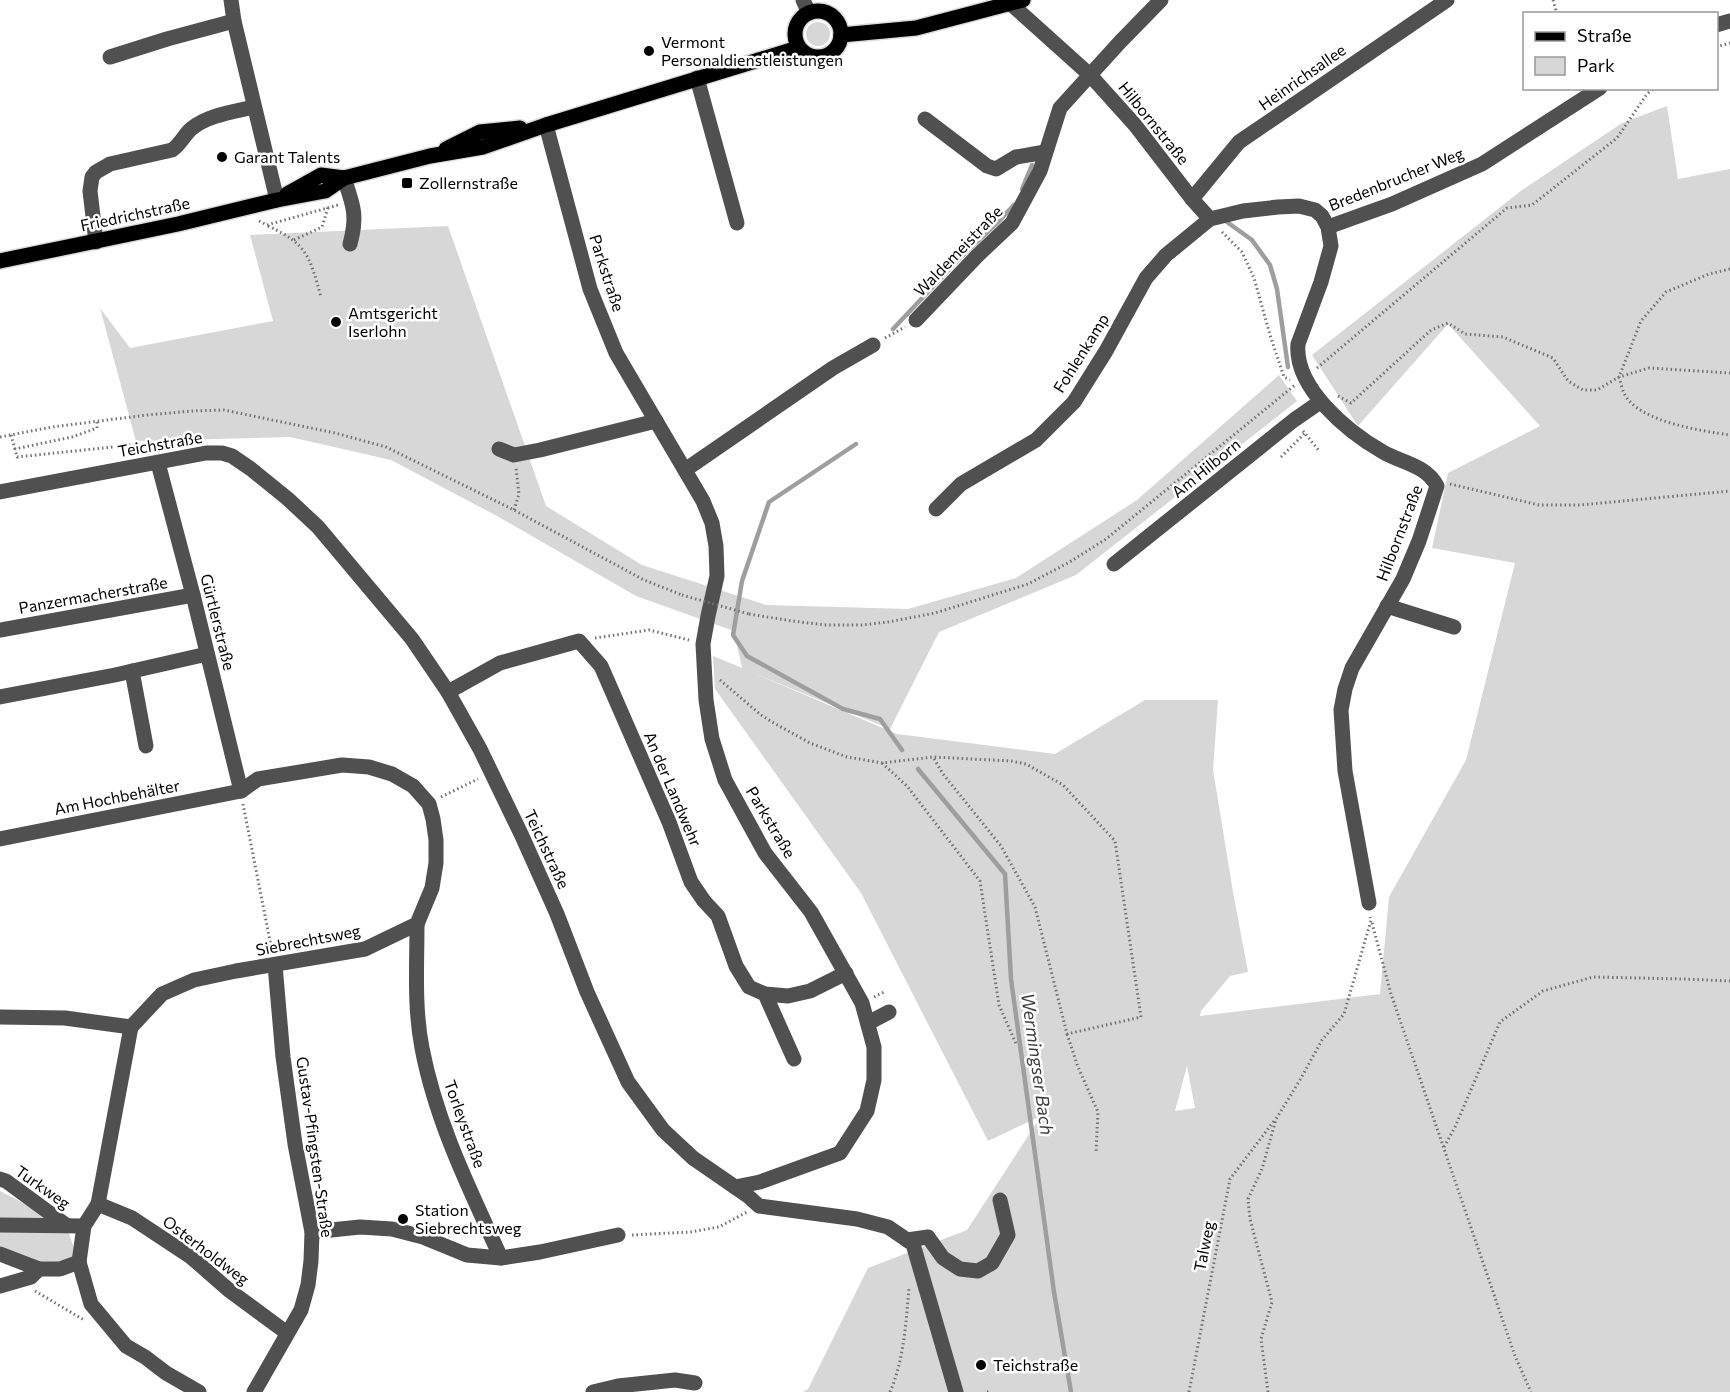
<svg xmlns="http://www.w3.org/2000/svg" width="1730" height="1392" font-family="Commissioner,sans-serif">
  <rect width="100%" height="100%" fill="#fff"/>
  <g fill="#d7d7d7" fill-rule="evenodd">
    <circle cx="818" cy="34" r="12"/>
    <path d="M1667,106L1678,179L1730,169V1392H803L808,1389L868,1268L967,1230L1041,1116L988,1141L861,893L715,689L713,656L742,668L734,631L636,596L497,516L391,460L290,437L136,441L100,308L130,348L273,321L250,235L448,226L546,506L642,565L766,605L908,609L1016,578L1137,500L1279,375L1297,401L1076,575L939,632L890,729L751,672L897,734L1055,754L1145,700H1218L1213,770L1233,892L1248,972L1230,976L1201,1011L1200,1016L1380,994L1389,897L1466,760L1515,563L1432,548L1448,473L1540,426L1448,324L1358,426L1312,355L1522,190L1622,123ZM1187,1066L1195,1108L1175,1111Z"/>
    <polygon points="0,1191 66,1225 79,1262 60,1269 0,1254"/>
  </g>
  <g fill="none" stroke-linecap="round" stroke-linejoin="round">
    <g stroke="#9e9e9e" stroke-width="4.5">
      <polyline points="1022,189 1032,165"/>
      <polyline points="1227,222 1252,240 1270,265 1277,289 1288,367"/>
      <polyline points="893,329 961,257 999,221 1014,205"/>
      <polyline points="856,444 769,502 742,581 733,635 747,656 843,709 880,719 902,750"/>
      <polyline points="918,769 1005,874 1011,979 1054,1292 1071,1392"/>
    </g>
    <g stroke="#dbdbdb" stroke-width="18">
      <g id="major">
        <circle cx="818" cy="34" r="23"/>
        <polyline points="841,35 916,28 1023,0"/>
        <polyline points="446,149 480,132 520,128"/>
        <polyline points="287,194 321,175 344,178"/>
        <polyline points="0,261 178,224 277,200 325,191 344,178 430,156 483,147 546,125 798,48"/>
      </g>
    </g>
    <g stroke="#727272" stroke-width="3" stroke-dasharray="1.5 3" stroke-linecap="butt">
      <polyline points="1553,0 1557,14"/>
      <polyline points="1716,47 1730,43"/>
      <polyline points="259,221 267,225 338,205"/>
      <path d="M268,226C308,244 310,258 321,297"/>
      <polyline points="1222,232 1242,252 1254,278 1270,335 1284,377 1290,380"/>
      <polyline points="294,240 322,227 328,207"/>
      <path d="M1730,269L1709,274L1666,292L1641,321L1619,377C1621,383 1622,390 1625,395C1640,422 1702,431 1730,435"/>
      <polyline points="885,338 905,327"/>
      <polyline points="1317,368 1507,208 1532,205 1617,138 1647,94 1654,88"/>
      <polyline points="1338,396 1351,403 1431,330 1448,323 1465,334 1503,337 1553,358 1568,381 1583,390 1597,390 1619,377 1649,368 1730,373"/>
      <polyline points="97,422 97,428 72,437 15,449 17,457 151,443 153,449"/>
      <polyline points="1303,431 1320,452"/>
      <polyline points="11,435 15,449"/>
      <polyline points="0,437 52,427 147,415 192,411 224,410 335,433 386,447 514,510 644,580 682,595"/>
      <polyline points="1281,457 1305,433"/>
      <polyline points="1450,484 1539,505 1580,505 1730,491"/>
      <polyline points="514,510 519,494 516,468"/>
      <polyline points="749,614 792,621 826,625 862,625 888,622 935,613 1028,584 1068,563 1106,539 1295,385"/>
      <polyline points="595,638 649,630 689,640"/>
      <polyline points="720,680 761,715 772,722 810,743 847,757 882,763 933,757 1011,761 1026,764 1063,785 1115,841 1141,1017 1067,1034 1035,907 1001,846 943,774 933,757"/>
      <polyline points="882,763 907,786 980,881 999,1005 1017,1046"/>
      <polyline points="441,797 478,779"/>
      <polyline points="243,804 272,951"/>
      <polyline points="1372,923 1391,994 1515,1356 1531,1392"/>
      <polyline points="874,997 884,992"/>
      <polyline points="1067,1034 1078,1067 1098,1112 1096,1152"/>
      <polyline points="1444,1147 1455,1127 1500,1022 1543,991 1593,977 1684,979 1730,981"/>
      <polyline points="632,1235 690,1232 719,1227 747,1212"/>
      <polyline points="35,1291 84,1320"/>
      <path d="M890,1392C904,1360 906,1322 909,1288"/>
      <polyline points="987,1392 991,1392"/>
      <polyline points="1189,1392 1230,1179 1274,1121"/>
      <polyline points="1268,1392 1261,1339 1272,1302 1250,1219 1248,1199 1262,1169 1276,1119 1300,1080 1322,1040 1344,1014 1371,920 1370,917"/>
    </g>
    <g stroke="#505050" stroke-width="15">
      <polyline points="231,0 234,21 277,200"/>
      <polyline points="803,0 809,13"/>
      <polyline points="1011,4 1090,75 1135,125 1192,199 1210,219"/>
      <polyline points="1716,25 1730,21"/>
      <polyline points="110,57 167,39 234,21"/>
      <polyline points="697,78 737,223"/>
      <polyline points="925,119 987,166 996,169 1016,157 1045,152"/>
      <polyline points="546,125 590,289 616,353 703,501 712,523 716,546 717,576 708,616 703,644 706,700 712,739 725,780 765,853 811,912 862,1003 874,1047 874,1080 867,1111 840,1153 760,1182 735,1187"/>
      <path d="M344,178C353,205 358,215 350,244"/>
      <polyline points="1192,199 1239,142 1447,0"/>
      <polyline points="1328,227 1392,204 1482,164 1600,88"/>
      <path d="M96,242L90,191L92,177L96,172L110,164L172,150C181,144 184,135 191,129C208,115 233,112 254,107"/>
      <polyline points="916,320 977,256 1012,223 1040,171 1060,108 1120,42 1161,0"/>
      <polyline points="499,449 514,455 540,450 656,421"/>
      <polyline points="158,463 193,595 241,791"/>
      <polyline points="685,470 833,368 873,345"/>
      <polyline points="0,492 206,453 222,453 232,456 251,469 288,499 318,527 412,639 448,692 480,749 522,836 557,914 587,992 628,1082 663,1130 693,1158 748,1196 759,1206 857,1219 888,1227 913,1244 956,1392"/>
      <path d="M936,509L961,484L1036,440L1074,402L1106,351L1146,278L1166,255L1210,219L1243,211L1278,207L1299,206L1315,210L1322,216L1328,227L1331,246L1321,282L1298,344C1294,388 1348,432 1383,452C1402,463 1426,465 1437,486L1419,541L1403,579L1352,668L1345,689L1341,710L1345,771L1369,903"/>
      <polyline points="1114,564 1294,420 1320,402"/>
      <polyline points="1387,606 1454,627"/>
      <polyline points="0,630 193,595"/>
      <polyline points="132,671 146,746"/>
      <polyline points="448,692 500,663 579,641 601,666 669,822 691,882 704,901 718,916 736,966 749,987 765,994 788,996 810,991 846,973"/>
      <polyline points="0,697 115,675 207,654"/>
      <polyline points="0,839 241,791 258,779 342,765 369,767 392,774 413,786 429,804 433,819 436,840 436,863 432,888 417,924 365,949 236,971 194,980 162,994 131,1027 98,1204 84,1226 79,1262 91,1304 126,1346 145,1357 166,1373 199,1392"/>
      <path d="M417,924C417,965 414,1007 422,1048C436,1122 470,1190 501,1258"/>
      <polyline points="765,994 794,1059"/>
      <polyline points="0,1017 65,1018 131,1027"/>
      <polyline points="868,1023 889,1012"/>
      <polyline points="0,1179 6,1181 66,1225"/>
      <polyline points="98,1204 132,1218 191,1257 230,1291 287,1333"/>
      <polyline points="0,1225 84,1226"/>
      <polyline points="312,1232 360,1227 392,1229 423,1237 467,1255 501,1258 540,1252 618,1235"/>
      <polyline points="907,1240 928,1237 943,1258 960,1269 978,1271 992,1263 1008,1235 1000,1200"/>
      <polyline points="0,1254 39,1269 60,1269 79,1262"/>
      <polyline points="0,1286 31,1277 39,1269"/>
      <polyline points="254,1392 301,1310 308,1285 311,1261 312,1232 295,1144 283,1057 275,965"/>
      <polyline points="593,1392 618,1386 675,1380 695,1383"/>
    </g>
    <use href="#major" stroke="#000" stroke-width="15"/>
    <polyline stroke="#727272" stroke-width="3" stroke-dasharray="1.5 3" stroke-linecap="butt" points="682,595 749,614"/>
  </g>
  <g fill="#000" stroke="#fff" stroke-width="2">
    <circle cx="649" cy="51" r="6"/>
    <circle cx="222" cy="157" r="6"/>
    <rect x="401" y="177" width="12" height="12" rx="3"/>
    <circle cx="336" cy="322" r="6"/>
    <circle cx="403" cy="1219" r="6"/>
    <circle cx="981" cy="1365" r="6"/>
  </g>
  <g text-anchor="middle" stroke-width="5" stroke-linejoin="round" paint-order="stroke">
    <g font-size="16" fill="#000" stroke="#fff" text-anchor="start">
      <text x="661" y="48">Vermont<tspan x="661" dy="18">Personaldienstleistungen</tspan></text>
      <text x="234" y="163">Garant Talents</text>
      <text x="419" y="189">Zollernstraße</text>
      <text x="348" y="319">Amtsgericht<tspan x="348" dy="18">Iserlohn</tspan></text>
      <text x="415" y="1216">Station<tspan x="415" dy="18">Siebrechtsweg</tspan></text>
      <text x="993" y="1371">Teichstraße</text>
    </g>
    <g font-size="16" fill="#000" stroke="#fff">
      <text transform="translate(1302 77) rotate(-35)" y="6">Heinrichsallee</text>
      <text transform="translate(1154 123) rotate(51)" y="6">Hilbornstraße</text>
      <text transform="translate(1396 179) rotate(-22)" y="6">Bredenbrucher Weg</text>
      <text transform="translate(135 214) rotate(-12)" y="6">Friedrichstraße</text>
      <text transform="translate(958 251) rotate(-46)" y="6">Waldemeistraße</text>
      <text transform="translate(607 273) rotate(72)" y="6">Parkstraße</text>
      <text transform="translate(1081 353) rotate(-58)" y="6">Fohlenkamp</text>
      <text transform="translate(160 444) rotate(-10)" y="6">Teichstraße</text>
      <text transform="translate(1206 468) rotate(-39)" y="6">Am Hilborn</text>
      <text transform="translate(1399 533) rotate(-69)" y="6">Hilbornstraße</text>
      <text transform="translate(93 595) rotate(-10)" y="6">Panzermacherstraße</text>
      <text transform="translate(218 622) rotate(76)" y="6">Gürtlerstraße</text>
      <text transform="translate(673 789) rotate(67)" y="6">An der Landwehr</text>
      <text transform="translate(117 797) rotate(-11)" y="6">Am Hochbehälter</text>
      <text transform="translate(771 822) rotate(59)" y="6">Parkstraße</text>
      <text transform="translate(547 849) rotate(65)" y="6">Teichstraße</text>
      <text transform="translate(308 940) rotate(-11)" y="6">Siebrechtsweg</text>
      <text transform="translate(465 1124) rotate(70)" y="6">Torleystraße</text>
      <text transform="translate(315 1147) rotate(82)" y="6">Gustav-Pfingsten-Straße</text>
      <text transform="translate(43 1187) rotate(35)" y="6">Turkweg</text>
      <text transform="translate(1204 1246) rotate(-79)" y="6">Talweg</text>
      <text transform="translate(206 1250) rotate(37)" y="6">Osterholdweg</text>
    </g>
    <g font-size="18" font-style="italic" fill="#3f3f3f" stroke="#fff">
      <text transform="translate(1037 1064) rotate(82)" y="6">Wermingser Bach</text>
    </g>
  </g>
  <rect x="1523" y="12" width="195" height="78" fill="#ffffff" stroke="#999999" stroke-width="1.5"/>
  <rect x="1535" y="32" width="30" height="9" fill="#000000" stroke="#999999" stroke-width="1.5"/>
  <text x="1577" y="42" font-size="18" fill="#000000">Straße</text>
  <rect x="1535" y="57" width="30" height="18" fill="#d7d7d7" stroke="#999999" stroke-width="1.5"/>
  <text x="1577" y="72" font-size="18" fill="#000000">Park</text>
</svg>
